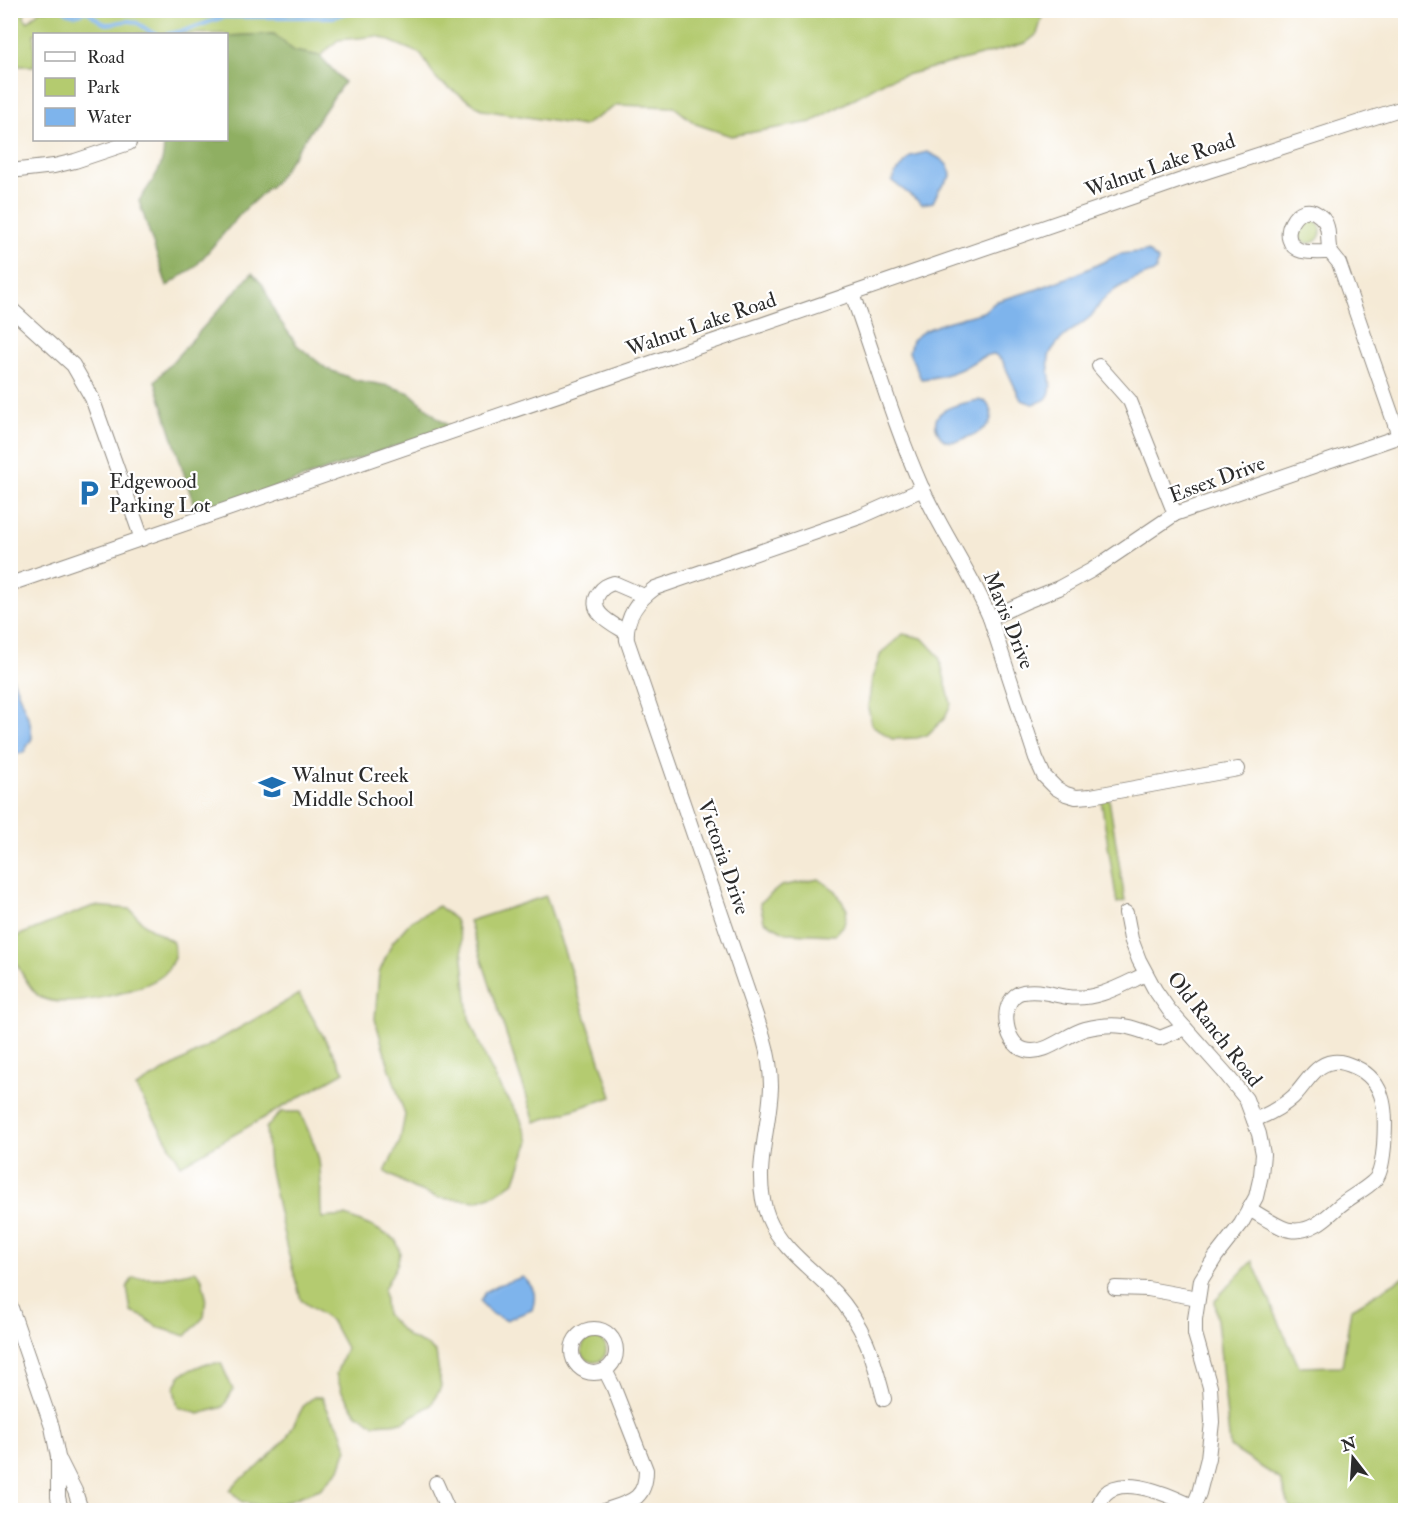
<svg xmlns="http://www.w3.org/2000/svg" width="1416" height="1521" font-family="'IM FELL Double Pica',serif">
  <rect width="100%" height="100%" fill="#fff"/>
  <filter id="ink" filterUnits="userSpaceOnUse"><feTurbulence type="fractalNoise" baseFrequency=".0167" numOctaves="2"/><feDisplacementMap in="SourceGraphic" scale="12" xChannelSelector="R" yChannelSelector="G"/><feConvolveMatrix kernelMatrix="1 2 1 2 8 2 1 2 1" color-interpolation-filters="sRGB"/></filter>
  <filter id="wash" filterUnits="userSpaceOnUse"><feTurbulence type="fractalNoise" baseFrequency=".008" numOctaves="4" result="noise"/><feDisplacementMap in="SourceGraphic" scale="24" xChannelSelector="R" yChannelSelector="G"/><feGaussianBlur stdDeviation="1.35" result="paint"/><feColorMatrix in="noise" values="0 0 0 0 0 0 0 0 0 0 0 0 0 0 0 0 0 1.4 0 .05"/><feComposite in="paint" operator="in"/></filter>
  <g filter="url(#wash)">
    <rect width="100%" height="100%" fill="#f5ead6"/>
    <g fill="#b4cb6f" stroke="#707b4d" stroke-width="1.5">
      <polygon points="40,10 1044,11 1037,34 1026,43 887,80 812,122 731,136 696,124 674,107 617,105 583,126 483,110 437,80 421,54 378,36 338,40 320,56 294,51 274,34 227,36 226,34 34,34 34,66 11,66 10,11 25,11 24,17 28,22"/>
      <circle cx="1309" cy="231" r="12"/>
      <polygon points="903,634 922,638 939,656 951,704 944,719 927,735 917,738 892,739 872,725 868,708 872,678 881,653"/>
      <polygon points="1109,799 1125,901 1117,903 1101,800"/>
      <polygon points="819,879 836,891 847,910 844,925 835,935 786,933 764,921 760,903 781,886"/>
      <polygon points="546,896 612,1097 535,1122 469,921"/>
      <path d="M93,906L130,909L145,925L173,942L175,956C172,962 168,971 163,975C142,992 63,1011 40,997C32,992 14,963 14,954C13,949 16,941 17,936Z"/>
      <polygon points="439,906 455,920 461,940 469,1018 484,1055 500,1087 519,1115 529,1141 515,1181 496,1194 477,1201 439,1198 413,1188 385,1172 400,1141 405,1115 385,1054 375,1019 379,973 392,943 411,921"/>
      <polygon points="299,994 344,1072 181,1165 136,1087"/>
      <path d="M281,1112H300C308,1131 319,1150 320,1170C322,1187 319,1200 322,1218L346,1216L373,1227L396,1240L400,1253L397,1265L384,1289L386,1314L408,1337L428,1346L436,1353L441,1387L431,1405L403,1422L374,1424L357,1414L342,1392L336,1374L346,1348L332,1322L301,1300L286,1245L269,1166L266,1128Z"/>
      <polygon points="1252,1261 1299,1367 1342,1366 1351,1309 1405,1276 1405,1510 1291,1510 1280,1479 1230,1447 1215,1300"/>
      <polygon points="196,1271 202,1279 206,1297 204,1317 186,1336 157,1327 144,1317 131,1312 127,1287 133,1278 159,1278"/>
      <circle cx="594" cy="1350" r="12"/>
      <polygon points="221,1363 233,1390 223,1407 199,1414 178,1407 174,1389 181,1374 204,1364"/>
      <polygon points="314,1397 322,1397 330,1415 340,1427 347,1448 340,1469 320,1489 282,1503 258,1505 242,1502 230,1490 239,1480 258,1467 286,1439 304,1405"/>
    </g>
    <g fill="#8faf62" stroke="#5d6d46" stroke-width="1.5">
      <path d="M274,34L294,51L320,56L344,82L276,181L243,211L195,267L167,286L139,201C152,181 167,165 163,140H226L227,36Z"/>
      <polygon points="252,273 263,285 276,315 297,345 327,369 356,380 389,386 410,393 438,418 450,427 197,515 155,381"/>
    </g>
    <g fill="#7eb4ec" stroke="#54708c" stroke-width="1.5">
      <path d="M927,152C938,157 950,162 951,176L939,190L933,202L922,204L892,181L895,174L911,156Z"/>
      <path d="M1147,251L1158,260L1156,271C1138,278 1117,285 1104,299C1098,304 1096,313 1090,317C1076,329 1063,334 1052,350C1042,365 1058,387 1046,399C1043,401 1037,403 1033,404L1021,400L1002,360L994,354C980,355 972,365 959,370C947,375 934,378 921,379L909,352L912,340L924,331L943,323L983,312L997,301L1035,290L1077,274L1120,254Z"/>
      <path d="M978,400L986,402C1001,422 983,431 966,438C961,440 953,443 947,441C943,440 939,436 938,432C926,408 962,404 978,400Z"/>
      <polygon points="11,674 30,722 32,738 24,752 11,756"/>
      <path d="M523,1277C535,1288 537,1295 532,1310L506,1320C494,1316 487,1312 480,1301L485,1292L498,1285Z"/>
    </g>
    <g fill="none" stroke-linecap="round" stroke-linejoin="round">
      <g stroke="#7eb4ec" stroke-width="4">
        <path d="M64,10C71,16 79,15 86,11C93,14 98,22 106,24C116,25 125,18 135,22C143,25 148,32 156,34"/>
        <polyline points="10,18 20,10"/>
        <polyline points="168,34 187,30 223,17 333,17 355,10"/>
      </g>
    </g>
  </g>
  <g filter="url(#ink)">
    <g fill="none" stroke-linecap="round" stroke-linejoin="round">
      <g stroke="#908a80" stroke-width="16">
        <g id="street">
          <polyline points="10,171 54,166 75,161 129,143"/>
          <path d="M1331,252C1322,252 1311,253 1302,251C1273,243 1297,195 1320,216C1332,226 1326,240 1330,251C1332,255 1336,259 1339,263L1399,436"/>
          <path d="M852,294C875,358 894,425 922,488C942,532 971,573 990,618L1036,758L1044,776L1056,788L1066,794L1076,797L1091,796L1238,769"/>
          <polyline points="10,308 73,365 92,398 142,539"/>
          <polyline points="1099,366 1130,401 1175,514"/>
          <polyline points="10,584 1196,175 1406,107"/>
          <polyline points="990,618 1027,601 1059,588 1092,570 1175,514 1406,434"/>
          <path d="M626,632C613,624 586,612 599,593C603,587 607,585 614,583L644,596"/>
          <polyline points="1126,913 1131,939 1139,960 1155,990 1169,1010 1225,1073 1246,1099 1259,1134 1263,1154 1261,1175 1256,1197 1241,1224 1216,1256 1201,1280 1195,1319 1195,1334 1210,1387 1212,1422 1208,1458 1199,1493 1192,1510"/>
          <path d="M1146,974C1122,985 1096,1001 1068,997C1052,995 1040,989 1023,992C998,997 1003,1044 1025,1050C1045,1056 1066,1034 1085,1029C1116,1021 1131,1026 1160,1038L1185,1028"/>
          <path d="M1249,1209C1259,1214 1280,1229 1290,1230C1309,1233 1324,1220 1337,1208C1347,1198 1371,1187 1377,1177C1382,1170 1383,1155 1384,1146C1386,1115 1388,1082 1355,1067C1348,1064 1341,1061 1333,1062C1314,1064 1305,1086 1293,1097C1281,1108 1269,1114 1254,1120"/>
          <polyline points="1115,1288 1148,1289 1198,1298"/>
          <polyline points="10,1305 52,1427 58,1457 58,1497 61,1510"/>
          <circle cx="594" cy="1351" r="22"/>
          <path d="M605,1370L613,1386L646,1470C646,1500 630,1502 606,1510"/>
          <path d="M884,1399C873,1356 865,1326 834,1292C811,1268 781,1249 768,1217C751,1174 770,1130 771,1086C771,1068 768,1053 763,1036L627,640C625,617 637,601 655,588L860,517L923,489"/>
          <polyline points="60,1461 75,1491 81,1510"/>
          <polyline points="436,1483 448,1510"/>
          <path d="M1097,1510C1099,1506 1101,1498 1105,1494C1124,1474 1174,1497 1194,1507"/>
        </g>
      </g>
      <use href="#street" stroke="#fff" stroke-width="14"/>
    </g>
  </g>
  <defs>
    <g id="parking-bare" transform="scale(2.07)"><path d="M-3.5-5.5H1a3.5 3.5 0 0 1 0 7H-1V5.5H-3.5ZM-1-3.4V-.6H.8a1.4 1.4 0 0 0 0-2.8Z" fill="#1f6fb2" stroke="#fff" stroke-width="2.5" paint-order="stroke"/></g>
    <g id="school-bare" transform="scale(2.07)"><path d="M0-5L7-2L0 1L-7-2ZM-4 1L0 2.5L4 1V4Q0 6-4 4Z" fill="#1f6fb2" stroke="#fff" stroke-width="2.5" paint-order="stroke"/></g>
  </defs>
  <g fill-rule="evenodd">
    <use href="#parking-bare" x="89" y="493"/>
    <use href="#school-bare" x="272" y="787"/>
  </g>
  <g text-anchor="middle" stroke-width="4.5" stroke-linejoin="round" paint-order="stroke">
    <g font-size="21" fill="#2b2b2b" stroke="#fff">
      <text transform="translate(1160 165) rotate(-19)" y="7">Walnut Lake Road</text>
      <text transform="translate(701 324) rotate(-19)" y="7">Walnut Lake Road</text>
      <text transform="translate(1217 479) rotate(-20)" y="7">Essex Drive</text>
      <text transform="translate(1009 620) rotate(68)" y="7">Mavis Drive</text>
      <text transform="translate(724 857) rotate(71)" y="7">Victoria Drive</text>
      <text transform="translate(1215 1029) rotate(52)" y="7">Old Ranch Road</text>
    </g>
    <g font-size="21" fill="#2b2b2b" stroke="#fff" text-anchor="start">
      <text x="109" y="488">Edgewood<tspan x="109" dy="24">Parking Lot</tspan></text>
      <text x="292" y="782">Walnut Creek<tspan x="292" dy="24">Middle School</tspan></text>
    </g>
  </g>
  <rect width="1416" height="1521" fill="none" stroke="#fff" stroke-width="36"/>
  <rect x="33" y="33" width="195" height="108" fill="#ffffff" stroke="#aaaaaa" stroke-width="1.5"/>
  <rect x="45" y="52" width="30" height="9" fill="#ffffff" stroke="#aaaaaa" stroke-width="1.5"/>
  <text x="87" y="63" font-size="18" fill="#2b2b2b">Road</text>
  <rect x="45" y="78" width="30" height="18" fill="#b4cb6f" stroke="#aaaaaa" stroke-width="1.5"/>
  <text x="87" y="93" font-size="18" fill="#2b2b2b">Park</text>
  <rect x="45" y="108" width="30" height="18" fill="#7eb4ec" stroke="#aaaaaa" stroke-width="1.5"/>
  <text x="87" y="123" font-size="18" fill="#2b2b2b">Water</text>
  <g transform="translate(1353 1458) rotate(343)" stroke="#ffffff" stroke-width="4.5" paint-order="stroke">
  <path d="M0-4.5L10 22L0 15L-10 22Z" fill="#2b2b2b"/>
  <text y="-9" font-size="16" font-weight="bold" text-anchor="middle" fill="#2b2b2b">N</text>
  </g>
</svg>
